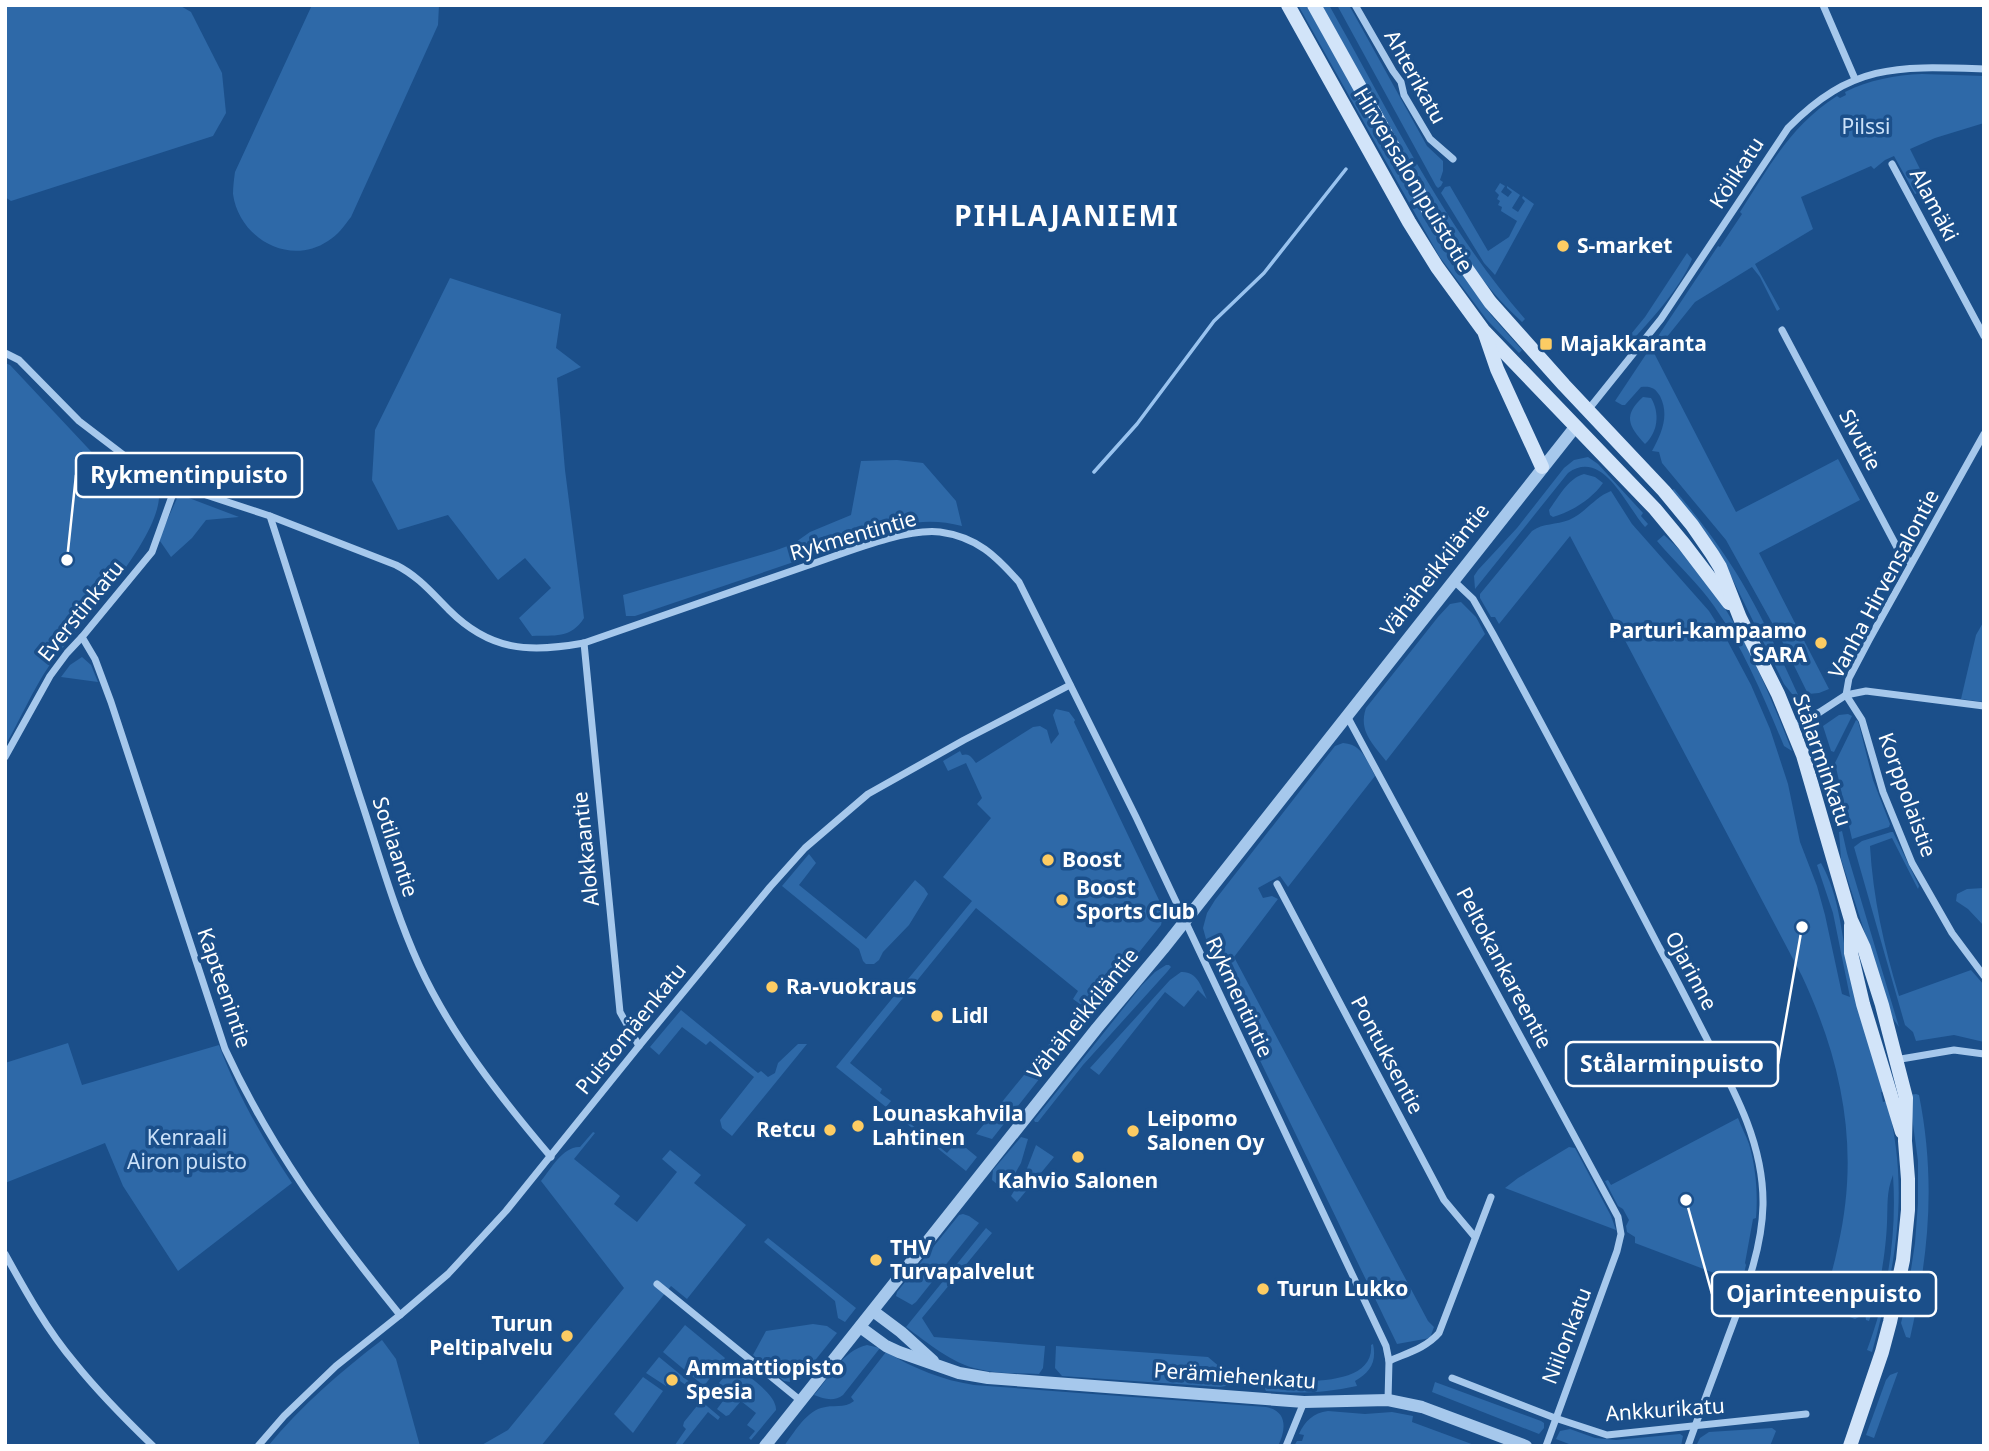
<svg xmlns="http://www.w3.org/2000/svg" width="1989" height="1451" font-family="'Noto Sans',sans-serif">
  <rect width="100%" height="100%" fill="#1b4f8a"/>
  <g fill="#2e69a8">
    <polygon points="5,5 179,5 191,12 222,73 226,113 213,136 11,201 5,197"/>
    <path d="M312,5H439L438,25L351,217C344,226 338,235 328,241C289,267 239,238 233,194C233,187 234,179 235,172Z"/>
    <polygon points="1298,5 1306,5 1434,232 1491,315 1522,350 1519,353 1487,320 1439,256"/>
    <path d="M1322,5H1329C1390,113 1443,225 1525,319L1522,322C1468,273 1432,205 1397,142C1372,96 1347,51 1322,5Z"/>
    <polygon points="1337,5 1349,5 1427,146 1443,161 1443,171 1440,180 1443,182 1441,186 1438,188 1436,186"/>
    <path d="M1922,74L1984,76V123L1935,138L1910,149L1921,171L1918,173L1923,183L1921,193L1915,194L1894,156L1885,160L1874,169L1871,166L1801,197L1813,229L1755,264L1780,309L1777,311L1760,277L1752,267L1695,302L1654,353L1736,512L1838,459L1860,500L1759,553L1829,689L1819,693L1808,694L1781,639L1726,540L1662,463L1659,452L1652,451C1661,434 1670,416 1660,396C1655,388 1651,386 1641,387L1625,405H1622L1615,401L1718,246L1720,247L1742,214L1740,212C1769,167 1790,126 1837,96L1840,98L1846,95L1845,92C1869,80 1895,75 1922,74Z"/>
    <polygon points="1500,183 1505,186 1501,192 1508,197 1512,192 1507,188 1507,186 1520,195 1512,208 1518,212 1525,201 1522,198 1523,196 1534,204 1495,275 1484,263 1441,193 1445,187 1450,186 1488,251 1509,237 1517,221 1501,211 1502,207 1498,205 1500,201 1497,199 1499,195 1495,191"/>
    <path d="M1687,253L1692,259C1680,290 1644,328 1621,352L1618,350L1645,317Z"/>
    <path d="M450,278L561,314L556,348L581,367L557,378L565,470L584,618C571,639 554,635 532,636L519,618L551,588L525,558L498,580L448,515L398,530L372,480L375,430Z"/>
    <path d="M5,363L10,365L101,462L159,492C163,537 76,628 49,666C32,691 20,720 5,746Z"/>
    <path d="M1643,397L1651,398C1660,413 1658,432 1645,444C1628,426 1623,415 1643,397Z"/>
    <path d="M1588,457L1598,464L1643,513L1641,516L1648,524L1645,527C1626,506 1603,448 1568,473L1475,589L1474,576L1478,570L1517,528L1564,468L1574,460Z"/>
    <path d="M897,460L923,463L956,501L962,526C941,521 922,520 900,526L635,616H626L623,595L774,551L793,544L810,532L851,515L861,461Z"/>
    <path d="M1584,474L1595,477L1603,483C1592,499 1571,512 1553,517L1550,515L1549,510C1558,498 1568,478 1584,474Z"/>
    <path d="M1674,489C1696,515 1717,542 1735,571C1760,611 1779,654 1799,697L1792,694L1784,684L1725,564L1672,490Z"/>
    <path d="M1611,491L1632,524L1709,611L1727,640L1751,685L1770,729L1788,784L1800,842L1817,886L1825,915L1842,994L1850,997L1833,913L1817,865L1821,863C1840,897 1840,930 1849,967C1860,1009 1873,1050 1885,1091L1881,1092L1883,1102L1887,1101C1910,1191 1896,1265 1872,1352L1867,1350C1888,1294 1897,1235 1893,1175C1886,1193 1888,1205 1887,1223C1886,1251 1879,1296 1869,1321L1866,1320L1865,1313L1859,1312V1317L1855,1319L1757,1284L1759,1279L1821,1303C1829,1285 1834,1265 1838,1246C1860,1150 1843,1064 1802,976L1570,536L1499,624L1495,617H1491L1480,598V594L1532,531C1543,523 1556,525 1569,520C1585,513 1595,497 1611,491Z"/>
    <polygon points="181,495 239,517 206,520 192,538 171,557 160,541 161,534 178,496"/>
    <path d="M1664,535C1727,590 1762,674 1792,751L1784,746C1764,698 1744,649 1714,606C1698,583 1676,563 1657,541Z"/>
    <path d="M1461,602L1476,617L1485,634L1386,761C1373,744 1358,731 1366,708L1438,617L1450,604Z"/>
    <polygon points="1984,621 1984,702 1961,699 1976,635"/>
    <polygon points="82,657 91,665 98,682 61,677 70,665"/>
    <path d="M1056,709L1069,712L1075,720L1074,722L1159,900L1158,906L1164,911L1161,925L1091,1012L1073,999L1078,991L976,908L850,1063L882,1089L880,1093L891,1101L886,1107L836,1067L972,901L943,877L991,818L977,804L982,798L966,763L948,771L943,761L960,751L962,755C970,753 971,757 976,763L1033,727L1040,726L1047,730L1051,744L1059,734L1053,715Z"/>
    <polygon points="1848,714 1852,716 1834,752 1831,751 1823,726 1839,715"/>
    <polygon points="1856,720 1858,721 1873,780 1890,824 1889,827 1852,839 1835,763"/>
    <path d="M1343,743C1362,744 1367,761 1375,776L1288,887L1280,876L1258,888L1263,898L1272,896L1278,899L1234,957L1428,1321L1434,1327L1430,1338L1397,1344L1212,961L1203,928L1207,913L1215,900L1335,746Z"/>
    <polygon points="1822,754 1830,773 1837,807 1834,808 1812,757"/>
    <polygon points="1842,831 1847,853 1899,1027 1892,1017 1841,859 1839,832"/>
    <path d="M1891,832H1893L1919,886L1918,889L1892,838L1870,846C1873,898 1884,946 1899,996L1971,970L1984,985V1042L1954,1035L1916,1041L1913,1032L1905,1025L1854,847L1862,841Z"/>
    <polygon points="809,854 816,863 799,885 866,939 915,880 924,888 928,894 909,925 883,952 879,960 874,964 866,964 863,961 859,949 782,886"/>
    <polygon points="1984,888 1984,926 1968,909 1956,901 1957,894 1967,889"/>
    <polygon points="1166,965 1169,965 1171,967 1167,972 1083,1065 1038,1122 1035,1122 1034,1120 1142,985 1155,972"/>
    <path d="M1181,972C1197,971 1201,986 1207,999L1198,990L1184,1007L1165,992L1099,1075L1090,1068L1170,980Z"/>
    <polygon points="681,1010 758,1073 761,1071 768,1077 775,1073 778,1063 798,1044 807,1044 732,1136 722,1128 720,1120 754,1077 710,1041 706,1045 682,1027 659,1055 650,1047"/>
    <polygon points="1063,1027 1073,1036 992,1139 976,1134"/>
    <path d="M68,1043L82,1085L219,1045C237,1094 263,1139 292,1183L178,1271L123,1186L105,1143L5,1183V1063Z"/>
    <path d="M1916,1094L1919,1095C1936,1180 1929,1255 1910,1338L1906,1337L1901,1323L1906,1303L1915,1243L1918,1203V1161L1909,1095Z"/>
    <polygon points="902,1117 947,1153 954,1145 960,1143 977,1157 966,1171 901,1119"/>
    <path d="M1738,1118C1741,1127 1746,1135 1749,1144C1756,1168 1758,1194 1756,1218L1753,1219L1745,1263L1746,1265L1743,1278H1740L1738,1282L1635,1243V1237L1627,1232L1626,1226L1629,1220L1623,1209L1618,1206L1605,1181L1608,1180L1611,1185Z"/>
    <path d="M593,1132L595,1133L574,1159L620,1196L614,1204L637,1222L677,1172L662,1159L670,1150L701,1175L694,1183L746,1225L687,1299L671,1286L541,1446H480L508,1430L624,1288L541,1181C551,1169 563,1146 580,1147Z"/>
    <polygon points="1021,1137 1028,1139 1021,1163 1006,1189 1003,1189 992,1180 993,1170"/>
    <polygon points="1036,1145 1054,1157 1017,1202 1011,1196 1026,1171"/>
    <polygon points="1569,1147 1575,1148 1611,1216 1616,1230 1505,1188 1518,1178"/>
    <polygon points="963,1214 969,1216 979,1223 916,1302 912,1305 896,1296 897,1292 959,1215"/>
    <path d="M986,1228L992,1233L922,1318L934,1337L1045,1346L1043,1368L1039,1374C1019,1373 997,1374 978,1369C951,1363 928,1343 906,1327Z"/>
    <polygon points="768,1238 856,1308 845,1322 838,1318 835,1301 764,1242"/>
    <polygon points="813,1324 827,1326 837,1333 797,1383 784,1381 753,1355 766,1331"/>
    <polygon points="685,1325 725,1358 704,1386 663,1352"/>
    <path d="M382,1340L396,1359L420,1446H268C301,1406 340,1372 382,1340Z"/>
    <path d="M1373,1344C1377,1362 1370,1373 1355,1381L1357,1386C1324,1393 1299,1394 1266,1391L1265,1389L1267,1380C1294,1381 1375,1389 1371,1345Z"/>
    <path d="M867,1345L880,1348L843,1395C834,1402 824,1399 814,1395C829,1378 843,1350 867,1345Z"/>
    <polygon points="1056,1346 1208,1357 1233,1378 1226,1386 1220,1387 1062,1376 1055,1368"/>
    <path d="M886,1352C915,1369 942,1380 974,1385L1266,1407C1288,1411 1286,1430 1278,1446H999L990,1444L989,1446H784C794,1433 805,1413 821,1408C833,1404 844,1409 854,1401L851,1397Z"/>
    <polygon points="659,1357 692,1384 690,1388 673,1376 666,1386 646,1373"/>
    <path d="M734,1365C746,1375 777,1394 776,1410L751,1440L749,1438L755,1431L747,1425L756,1413L741,1401L729,1415L726,1416L717,1409L729,1393L719,1383Z"/>
    <polygon points="1898,1372 1874,1438 1866,1435 1886,1380 1890,1375"/>
    <polygon points="643,1377 663,1391 633,1433 614,1414"/>
    <polygon points="1435,1382 1541,1421 1544,1423 1544,1428 1539,1434 1432,1392"/>
    <polygon points="701,1401 720,1417 718,1420 708,1412 681,1446 675,1445 686,1429 683,1426 684,1422"/>
    <path d="M1328,1411L1365,1414L1392,1412L1413,1416L1412,1422L1477,1446H1294L1297,1441H1302L1304,1435L1299,1434C1305,1421 1313,1413 1328,1411Z"/>
    <polygon points="1772,1428 1776,1431 1770,1446 1696,1446 1700,1438 1709,1432"/>
    <polygon points="1570,1429 1595,1438 1616,1440 1680,1434 1683,1436 1681,1446 1574,1446 1556,1439 1560,1431"/>
  </g>
  <g fill="none" stroke-linecap="round" stroke-linejoin="round">
    <polyline stroke="#99c3ef" stroke-width="3.5" points="1094,472 1137,424 1214,321 1264,273 1346,169"/>
    <g stroke="#a6c8ec" stroke-width="7">
      <polyline points="1355,5 1393,71 1401,82 1404,95 1430,139 1453,159"/>
      <polyline points="1823,5 1855,79"/>
      <polyline points="1892,164 1984,336"/>
      <polyline points="1782,330 1899,551 1911,563"/>
      <path d="M5,353L19,360L79,421L138,466L176,485L270,516L396,565C418,576 432,593 449,610C490,651 529,653 584,643C658,618 732,592 806,566C843,554 903,528 940,532C977,537 996,556 1019,582L1136,817L1386,1346L1389,1361L1388,1400"/>
      <path d="M1588,410L1661,319L1788,128C1852,63 1898,66 1984,69"/>
      <path d="M270,516C300,609 329,702 359,794C378,851 394,910 419,965C451,1035 501,1098 551,1157"/>
      <path d="M1454,581L1473,599L1493,634C1550,738 1605,843 1659,947C1676,978 1692,1010 1708,1041C1735,1092 1764,1145 1763,1205C1762,1251 1744,1294 1728,1337C1715,1373 1701,1409 1688,1446"/>
      <path d="M82,637L95,659L111,702L225,1049C271,1149 331,1230 400,1315"/>
      <polyline points="584,643 620,1012 639,1046"/>
      <polyline points="1846,695 1862,720 1883,792 1912,863 1952,933 1984,976"/>
      <polyline points="1846,695 1849,678 1869,640 1984,434"/>
      <polyline points="1347,716 1618,1217 1621,1234 1617,1251 1546,1446"/>
      <polyline points="1792,726 1820,712 1846,695 1866,691 1984,706"/>
      <polyline points="5,757 50,676 67,653 82,637 152,552 176,485"/>
      <polyline points="1277,884 1444,1200 1475,1237"/>
      <polyline points="1895,1060 1954,1050 1984,1054"/>
      <path d="M5,1254C26,1292 47,1330 75,1363C99,1393 126,1420 153,1446"/>
      <polyline points="657,1284 801,1401"/>
      <path d="M1389,1361C1407,1353 1426,1348 1439,1333L1491,1197"/>
      <polyline points="1452,1378 1555,1418 1607,1435 1806,1414"/>
      <polyline points="258,1446 284,1416 336,1366 400,1315 448,1274 506,1211 639,1046 770,887 805,848 868,794 964,740 1070,685"/>
      <polyline points="1286,1446 1304,1402"/>
    </g>
    <g stroke="#a6c8ec" stroke-width="12">
      <polyline points="873,1311 901,1332 933,1361"/>
      <polyline points="860,1327 886,1346 899,1352 959,1373 988,1378 1304,1402 1388,1400 1422,1407 1526,1446"/>
      <polyline points="765,1446 1097,1028 1163,949 1576,426"/>
    </g>
    <g stroke="#d2e4f9" stroke-width="14">
      <polyline points="1288,5 1409,222 1437,267 1483,330 1655,509 1684,544 1729,603"/>
      <polyline points="1314,5 1430,213 1457,255 1490,302 1564,385 1664,491 1692,525 1712,554 1720,567 1740,618 1778,694 1803,755 1851,920 1864,948 1882,1005 1906,1098 1905,1141 1908,1179 1908,1210 1903,1260 1890,1322 1882,1352 1850,1446"/>
      <polyline points="1485,334 1497,369 1542,467"/>
      <polyline points="1851,925 1851,953 1863,1004 1902,1132"/>
    </g>
  </g>
  <g fill="#fdcc63" stroke="#1b4f8a" stroke-width="2.5">
    <circle cx="1563" cy="246" r="7"/>
    <rect x="1539" y="337" width="14" height="14" rx="3.5"/>
    <circle cx="1821" cy="643" r="7"/>
    <circle cx="1048" cy="860" r="7"/>
    <circle cx="1062" cy="900" r="7"/>
    <circle cx="772" cy="987" r="7"/>
    <circle cx="937" cy="1016" r="7"/>
    <circle cx="858" cy="1126" r="7"/>
    <circle cx="830" cy="1130" r="7"/>
    <circle cx="1133" cy="1131" r="7"/>
    <circle cx="1078" cy="1157" r="7"/>
    <circle cx="876" cy="1260" r="7"/>
    <circle cx="1263" cy="1289" r="7"/>
    <circle cx="567" cy="1336" r="7"/>
    <circle cx="672" cy="1380" r="7"/>
  </g>
  <g text-anchor="middle" stroke-width="7" stroke-linejoin="round" paint-order="stroke">
    <g font-size="21" fill="#fff" stroke="#1b4f8a">
      <text transform="translate(1415 77) rotate(61)" y="7">Ahterikatu</text>
      <text transform="translate(1737 173) rotate(-57)" y="7">Kölikatu</text>
      <text transform="translate(1413 180) rotate(59)" y="7">Hirvensalon puistotie</text>
      <text transform="translate(1934 205) rotate(62)" y="7">Alamäki</text>
      <text transform="translate(1860 440) rotate(62)" y="7">Sivutie</text>
      <text transform="translate(853 536) rotate(-16)" y="7">Rykmentintie</text>
      <text transform="translate(1435 570) rotate(-52)" y="7">Vähäheikkiläntie</text>
      <text transform="translate(1884 584) rotate(-62)" y="7">Vanha Hirvensalontie</text>
      <text transform="translate(81 611) rotate(-51)" y="7">Everstinkatu</text>
      <text transform="translate(1822 760) rotate(71)" y="7">Stålarminkatu</text>
      <text transform="translate(1907 795) rotate(70)" y="7">Korppolaistie</text>
      <text transform="translate(395 847) rotate(72)" y="7">Sotilaantie</text>
      <text transform="translate(586 849) rotate(-96)" y="7">Alokkaantie</text>
      <text transform="translate(1504 968) rotate(62)" y="7">Peltokankareentie</text>
      <text transform="translate(1691 971) rotate(62)" y="7">Ojarinne</text>
      <text transform="translate(224 988) rotate(71)" y="7">Kapteenintie</text>
      <text transform="translate(1239 997) rotate(65)" y="7">Rykmentintie</text>
      <text transform="translate(1083 1014) rotate(-51)" y="7">Vähäheikkiläntie</text>
      <text transform="translate(631 1029) rotate(-51)" y="7">Puistomäenkatu</text>
      <text transform="translate(1387 1055) rotate(62)" y="7">Pontuksentie</text>
      <text transform="translate(1567 1336) rotate(-69)" y="7">Niilonkatu</text>
      <text transform="translate(1235 1376) rotate(4)" y="7">Perämiehenkatu</text>
      <text transform="translate(1665 1410) rotate(-4)" y="7">Ankkurikatu</text>
    </g>
    <g font-size="21" fill="#cbe1f9" stroke="#1b4f8a">
      <text x="1866" y="134">Pilssi</text>
      <text x="187" y="1145">Kenraali<tspan x="187" dy="24">Airon puisto</tspan></text>
    </g>
    <g font-size="21" font-weight="bold" fill="#fff" stroke="#1b4f8a" text-anchor="start">
      <text x="1577" y="253">S-market</text>
      <text x="1560" y="351">Majakkaranta</text>
      <text x="1807" y="638" text-anchor="end">Parturi-kampaamo<tspan x="1807" dy="24">SARA</tspan></text>
      <text x="1062" y="867">Boost</text>
      <text x="1076" y="895">Boost<tspan x="1076" dy="24">Sports Club</tspan></text>
      <text x="786" y="994">Ra-vuokraus</text>
      <text x="951" y="1023">Lidl</text>
      <text x="872" y="1121">Lounaskahvila<tspan x="872" dy="24">Lahtinen</tspan></text>
      <text x="1147" y="1126">Leipomo<tspan x="1147" dy="24">Salonen Oy</tspan></text>
      <text x="816" y="1137" text-anchor="end">Retcu</text>
      <text x="1078" y="1188" text-anchor="middle">Kahvio Salonen</text>
      <text x="890" y="1255">THV<tspan x="890" dy="24">Turvapalvelut</tspan></text>
      <text x="1277" y="1296">Turun Lukko</text>
      <text x="553" y="1331" text-anchor="end">Turun<tspan x="553" dy="24">Peltipalvelu</tspan></text>
      <text x="686" y="1375">Ammattiopisto<tspan x="686" dy="24">Spesia</tspan></text>
    </g>
    <g font-size="28" font-weight="bold" letter-spacing="2" fill="#fff" stroke="#1b4f8a">
      <text x="1067" y="226">PIHLAJANIEMI</text>
    </g>
  </g>
  <path fill="none" stroke="#fff" stroke-width="2.5" d="M67 560L76 475M1802 927L1778 1064M1686 1200L1712 1294"/>
  <g fill="#fff" stroke="#1b4f8a" stroke-width="2.5">
    <circle cx="67" cy="560" r="7"/>
    <circle cx="1802" cy="927" r="7"/>
    <circle cx="1686" cy="1200" r="7"/>
  </g>
  <g fill="#1b4f8a" stroke="#fff" stroke-width="2.5">
    <rect x="76" y="453" width="226" height="44" rx="7"/>
    <rect x="1566" y="1042" width="212" height="44" rx="7"/>
    <rect x="1712" y="1272" width="224" height="44" rx="7"/>
  </g>
  <g font-size="23" text-anchor="middle" font-weight="bold" fill="#fff">
    <text x="189" y="483">Rykmentinpuisto</text>
    <text x="1672" y="1072">Stålarminpuisto</text>
    <text x="1824" y="1302">Ojarinteenpuisto</text>
  </g>
  <rect width="1989" height="1451" fill="none" stroke="#ffffff" stroke-width="14"/>
</svg>
